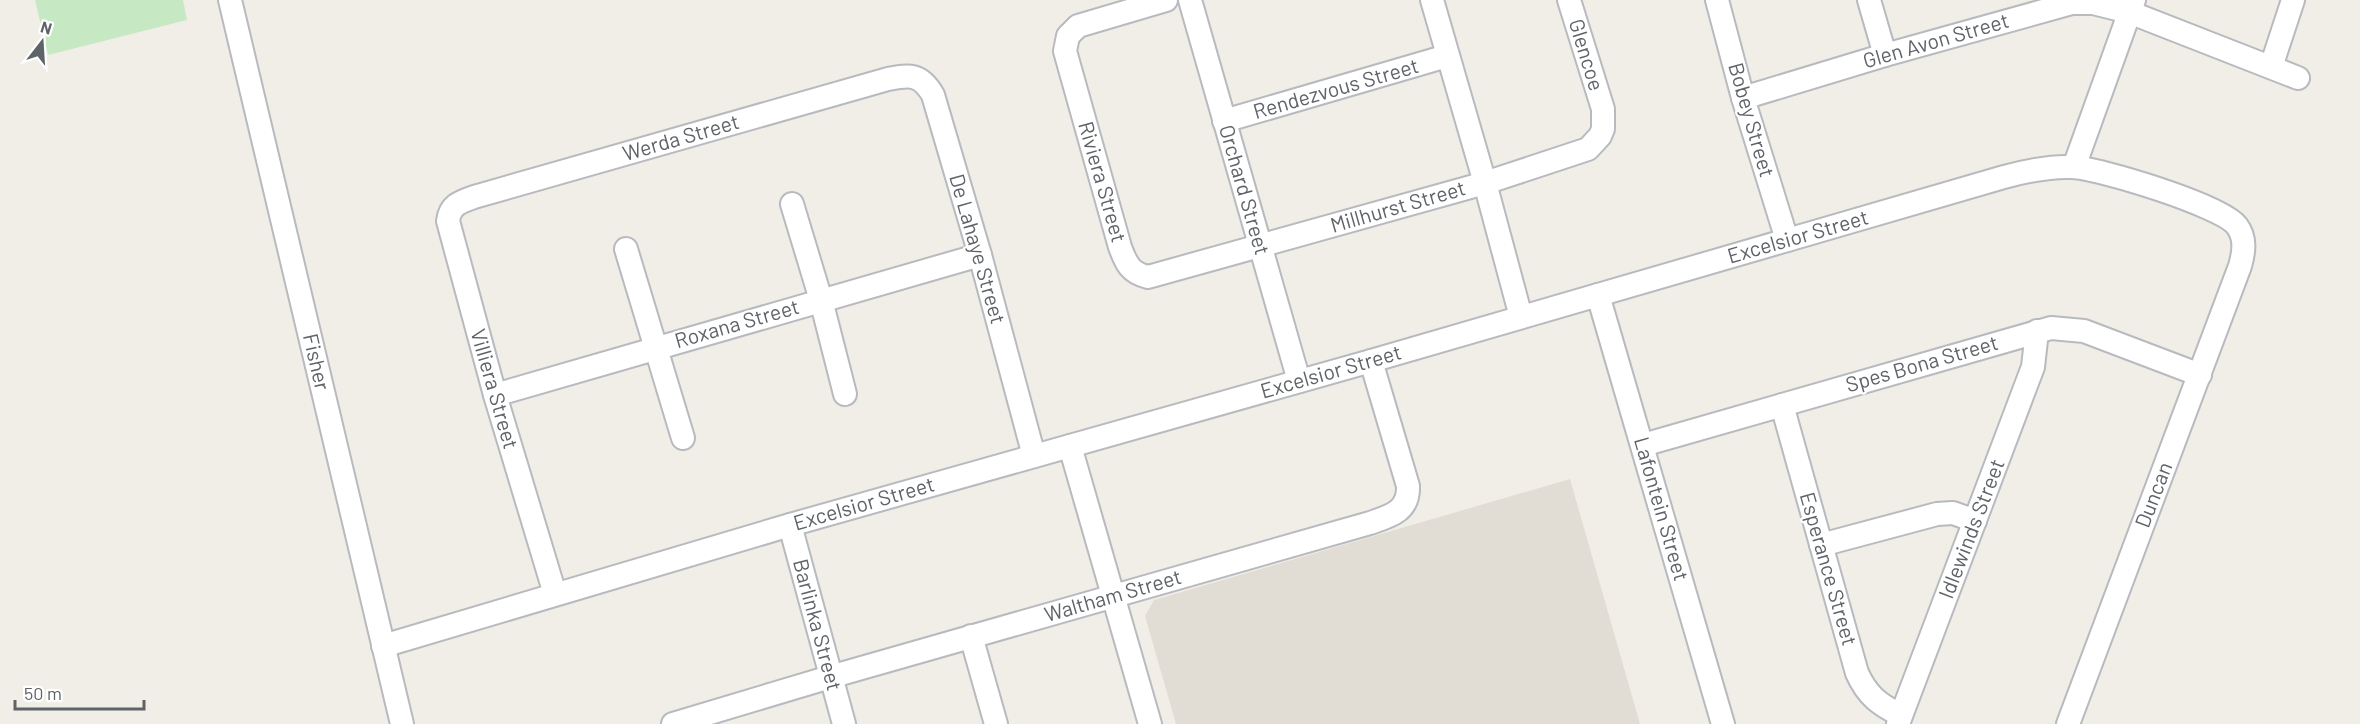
<svg xmlns="http://www.w3.org/2000/svg" width="2360" height="724" font-family="Barlow,sans-serif">
  <rect width="100%" height="100%" fill="#f1eee7"/>
  <polygon fill="#e1ddd5" points="1570,479 1640,724 1176,724 1145,616 1154,600"/>
  <polygon fill="#c6e9c3" points="35,0 183,0 187,20 48,55"/>
  <g fill="none" stroke-linecap="round" stroke-linejoin="round">
    <g stroke="#b7babe" stroke-width="26">
      <g id="minor">
        <polyline points="230,0 402,724"/>
        <path d="M1166,0L1078,26L1068,36L1065,51L1120,247C1126,263 1130,273 1148,277L1485,183L1588,149L1600,136L1603,129V109L1569,0"/>
        <polyline points="1190,0 1299,381"/>
        <polyline points="1432,0 1485,183 1521,317"/>
        <polyline points="1717,0 1743,98 1787,240"/>
        <polyline points="1869,0 1885,55"/>
        <polyline points="2271,67 2293,0"/>
        <polyline points="1743,98 1885,55 2072,3 2093,3 2129,12 2298,78"/>
        <polyline points="1224,121 1447,56"/>
        <polyline points="2074,167 2134,0"/>
        <polyline points="792,204 821,300 845,394"/>
        <polyline points="626,249 683,438"/>
        <polyline points="1598,295 1723,724"/>
        <polyline points="495,395 980,255"/>
        <path d="M1782,405L1857,673C1867,695 1879,705 1901,715"/>
        <polyline points="1643,445 2051,328 2084,331 2200,375"/>
        <polyline points="1070,446 1150,724"/>
        <polyline points="790,525 844,724"/>
        <polyline points="1821,545 1937,514 1953,513 1975,521"/>
        <path d="M555,594L495,395L448,221C450,205 460,202 474,197L888,79C910,75 920,73 933,95L980,255L1034,456"/>
        <polyline points="971,636 996,724"/>
        <path d="M383,646L790,525L1371,361L2004,177C2026,171 2049,166 2072,167C2099,168 2223,206 2237,226C2246,238 2244,252 2240,266L2068,724"/>
        <path d="M673,724L830,677L1370,523C1391,516 1409,511 1408,486L1371,361"/>
        <polyline points="1898,724 2028,380 2033,367 2037,331"/>
      </g>
    </g>
    <use href="#minor" stroke="#fff" stroke-width="22"/>
  </g>
  <g text-anchor="middle" stroke-width="4.5" stroke-linejoin="round" paint-order="stroke">
    <g font-size="21" fill="#5e6368" stroke="#fff">
      <text transform="translate(1936 41) rotate(-16)" y="7">Glen Avon Street</text>
      <text transform="translate(1586 55) rotate(73)" y="7">Glencoe</text>
      <text transform="translate(1336 89) rotate(-16)" y="7">Rendezvous Street</text>
      <text transform="translate(1751 120) rotate(74)" y="7">Bobey Street</text>
      <text transform="translate(681 138) rotate(-16)" y="7">Werda Street</text>
      <text transform="translate(1102 182) rotate(74)" y="7">Riviera Street</text>
      <text transform="translate(1244 190) rotate(74)" y="7">Orchard Street</text>
      <text transform="translate(1398 207) rotate(-16)" y="7">Millhurst Street</text>
      <text transform="translate(1798 237) rotate(-16)" y="7">Excelsior Street</text>
      <text transform="translate(977 249) rotate(74)" y="7">De Lahaye Street</text>
      <text transform="translate(737 324) rotate(-16)" y="7">Roxana Street</text>
      <text transform="translate(316 362) rotate(77)" y="7">Fisher</text>
      <text transform="translate(1922 364) rotate(-16)" y="7">Spes Bona Street</text>
      <text transform="translate(1331 372) rotate(-16)" y="7">Excelsior Street</text>
      <text transform="translate(494 389) rotate(74)" y="7">Villiera Street</text>
      <text transform="translate(2154 495) rotate(-69)" y="7">Duncan</text>
      <text transform="translate(864 504) rotate(-16)" y="7">Excelsior Street</text>
      <text transform="translate(1661 509) rotate(74)" y="7">Lafontein Street</text>
      <text transform="translate(1972 529) rotate(-69)" y="7">Idlewinds Street</text>
      <text transform="translate(1828 569) rotate(74)" y="7">Esperance Street</text>
      <text transform="translate(1113 596) rotate(-16)" y="7">Waltham Street</text>
      <text transform="translate(817 625) rotate(75)" y="7">Barlinka Street</text>
    </g>
  </g>
  <g transform="translate(42 42) rotate(17)" stroke="#ffffff" stroke-width="4.5" paint-order="stroke">
  <path d="M0-4.5L10 22L0 15L-10 22Z" fill="#5e6368"/>
  <text y="-9" font-size="16" font-weight="bold" text-anchor="middle" fill="#5e6368">N</text>
  </g>
  <path d="M15 700v9h129v-9" fill="none" stroke="#5e6368" stroke-width="3"/>
  <text x="24" y="700" font-size="18" fill="#5e6368" stroke="#ffffff" stroke-width="4.5" paint-order="stroke">50 m</text>
</svg>
